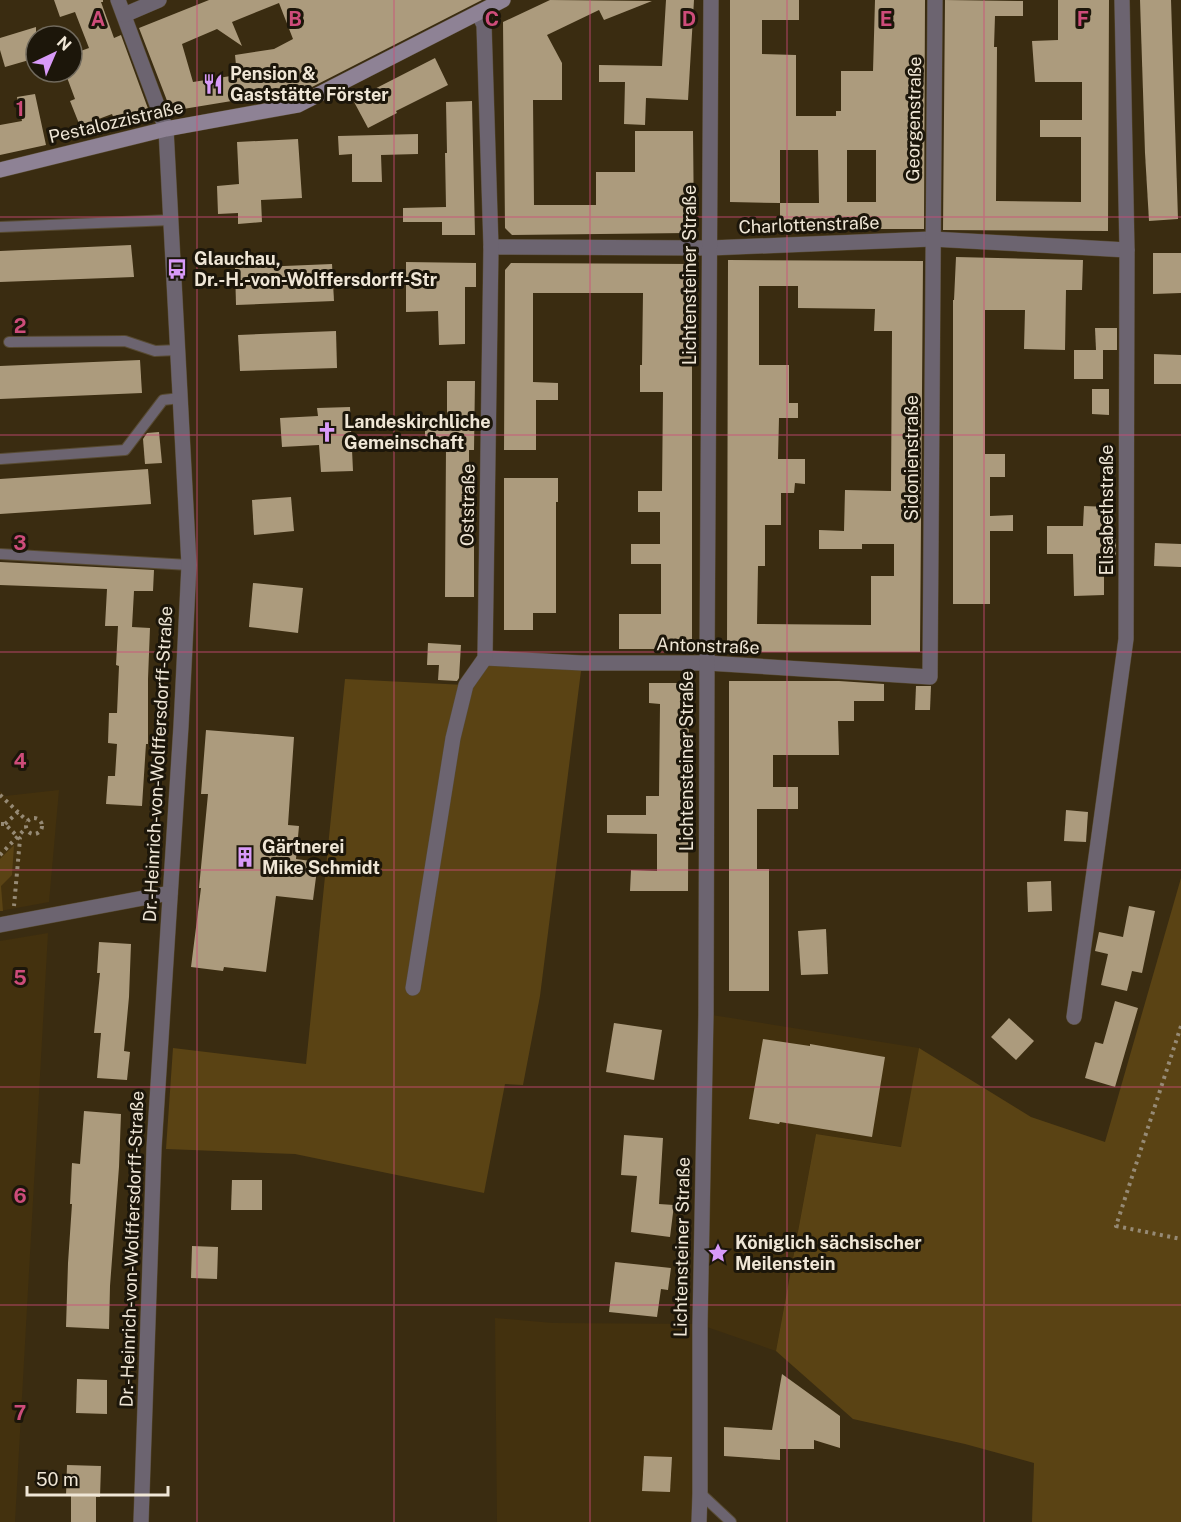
<svg xmlns="http://www.w3.org/2000/svg" width="1181" height="1522" font-family="'Public Sans',sans-serif">
  <rect width="100%" height="100%" fill="#3a2c11"/>
  <g fill="#43310e">
    <polygon points="59,790 49,902 0,911 0,791 5,796"/>
    <polygon points="48,933 15,1522 0,1522 0,941"/>
    <polygon points="706,1014 919,1048 903,1147 816,1134 776,1351 701,1325 699,1522 497,1522 495,1318 553,1323 700,1324"/>
  </g>
  <g fill="#5a4314">
    <polygon points="485,658 582,663 540,996 523,1085 505,1084 484,1193 295,1154 166,1149 173,1048 306,1064 345,679 465,685"/>
    <polygon points="14,845 12,875 1,886 3,911 0,911 0,859"/>
    <polygon points="1181,878 1181,1522 1032,1522 1034,1463 965,1444 853,1419 776,1351 816,1134 901,1147 919,1048 1031,1117 1105,1142"/>
  </g>
  <g fill="#ac9b7d" fill-rule="evenodd">
    <polygon points="54,0 103,0 103,2 101,2 114,38 121,35 150,114 117,127 112,114 80,126 70,101 75,99 65,72 72,72 72,54 89,48 75,12 60,17"/>
    <path d="M209,0H482L310,88L171,111L139,28ZM279,3L293,39L274,49L235,55L237,75L193,82L182,44L217,29L242,46L232,22Z"/>
    <polygon points="550,0 652,1 604,20 599,10 547,35 562,63 562,100 533,100 534,205 596,205 596,172 635,172 635,131 693,131 694,228 688,233 512,235 505,228 503,22"/>
    <polygon points="666,0 694,0 688,100 646,98 645,125 624,124 625,82 599,82 599,65 662,66"/>
    <path d="M730,0H799V20H762V54L796,55V116H836V111H841V71H873L875,0H925L924,229H780V203L730,202ZM780,150H818L819,203H780ZM847,150H876V202H847Z"/>
    <polygon points="945,0 1023,1 1023,16 995,16 994,47 997,47 996,201 1081,202 1081,137 1040,137 1040,120 1082,120 1082,82 1035,82 1032,41 1058,40 1058,0 1109,0 1108,231 943,230"/>
    <polygon points="1140,0 1171,0 1178,219 1149,221 1145,153"/>
    <polygon points="36,27 36,58 5,67 0,50 0,38"/>
    <polygon points="435,58 448,85 396,111 397,113 368,128 353,100"/>
    <polygon points="35,94 46,145 0,155 0,125 22,121 17,97"/>
    <polygon points="472,101 475,235 442,235 442,222 403,222 403,208 446,207 445,153 447,153 446,102"/>
    <polygon points="418,134 418,154 381,155 382,182 352,182 352,154 339,155 338,136"/>
    <polygon points="298,139 302,198 261,200 262,222 238,224 238,213 218,214 217,186 239,184 237,142"/>
    <polygon points="131,245 134,277 0,282 0,251"/>
    <polygon points="1153,253 1181,253 1181,293 1153,294"/>
    <polygon points="956,257 1083,260 1082,290 1066,290 1065,350 1024,349 1025,310 985,310 985,454 1005,454 1005,477 990,477 990,516 1013,515 1013,531 990,531 990,604 953,604 953,300 954,300"/>
    <path d="M728,260L923,261L920,652H727ZM759,286H798V308L875,309L874,331H892L891,491L845,490L844,531L819,530V549H862V544H894V576H871V625L757,624L758,566H765V525H781V493H794L795,483L805,484V459H778L779,418H798V403H789V365H759Z"/>
    <polygon points="406,262 476,263 476,287 465,287 465,344 439,345 438,311 406,312"/>
    <polygon points="511,263 692,264 692,644 687,649 619,649 619,614 661,614 661,564 631,564 631,544 660,544 660,512 638,512 638,491 662,491 663,392 640,392 640,365 642,365 643,293 533,293 533,382 558,383 558,400 536,400 536,450 504,450 505,270"/>
    <polygon points="332,264 334,301 236,305 235,268"/>
    <polygon points="1095,328 1117,328 1117,350 1096,350"/>
    <polygon points="336,331 337,368 240,371 238,335"/>
    <rect x="1074" y="350" width="29" height="29"/>
    <polygon points="1154,354 1181,355 1181,384 1154,384"/>
    <polygon points="140,360 142,393 0,399 0,366"/>
    <polygon points="447,381 475,381 474,450 469,450 469,477 474,477 473,520 474,546 474,597 445,597 446,447 425,447 425,424 447,424"/>
    <polygon points="1092,389 1109,389 1109,415 1092,414"/>
    <polygon points="350,407 353,471 321,472 319,445 282,447 280,418 318,416 317,408"/>
    <polygon points="159,432 162,463 145,464 143,439 147,433"/>
    <polygon points="148,469 151,504 0,514 0,479"/>
    <polygon points="504,478 558,478 558,502 556,502 556,613 533,613 533,630 504,630"/>
    <polygon points="291,497 294,531 254,535 252,500"/>
    <polygon points="1084,506 1109,507 1107,533 1116,533 1116,559 1104,559 1104,595 1074,596 1073,554 1047,554 1047,526 1083,526"/>
    <polygon points="1155,543 1181,544 1181,567 1154,566"/>
    <polygon points="0,562 154,570 153,591 134,591 132,627 150,628 148,679 148,744 146,744 142,806 106,804 108,776 115,776 117,744 108,743 109,713 117,713 119,666 116,665 118,626 105,626 107,589 0,585"/>
    <polygon points="253,583 303,588 298,633 249,627"/>
    <polygon points="428,643 461,645 459,678 457,681 438,680 439,665 427,665"/>
    <polygon points="729,681 839,681 884,684 884,701 854,701 854,721 838,721 839,755 773,755 773,787 798,787 798,809 757,809 757,869 769,869 769,991 729,991"/>
    <polygon points="649,683 689,683 688,891 630,891 631,870 657,871 657,834 607,833 607,815 646,815 646,796 659,796 660,704 649,703"/>
    <polygon points="916,686 931,686 930,710 915,710"/>
    <polygon points="206,730 294,737 288,825 299,826 296,859 318,862 313,900 276,896 266,972 224,967 223,971 191,967 201,888 199,888 208,794 201,794"/>
    <polygon points="1066,810 1088,812 1086,842 1064,841"/>
    <polygon points="1051,881 1052,911 1028,912 1027,882"/>
    <polygon points="1129,906 1155,911 1142,973 1132,971 1127,991 1101,985 1108,954 1095,951 1099,932 1123,937"/>
    <polygon points="826,929 828,974 801,975 798,931"/>
    <polygon points="99,942 131,944 129,997 124,1051 130,1052 127,1080 97,1078 101,1033 94,1033 100,973 97,973"/>
    <polygon points="1115,1001 1138,1008 1115,1087 1085,1078 1095,1042 1103,1044"/>
    <polygon points="1009,1018 1034,1041 1016,1060 991,1037"/>
    <polygon points="614,1023 662,1030 654,1080 606,1072"/>
    <polygon points="763,1039 810,1046 810,1044 885,1057 872,1137 780,1122 779,1124 749,1119"/>
    <polygon points="84,1111 121,1114 119,1167 110,1286 109,1329 66,1327 68,1263 72,1204 70,1204 72,1163 80,1164"/>
    <polygon points="624,1135 663,1138 659,1204 674,1205 670,1237 631,1232 637,1176 621,1175"/>
    <polygon points="232,1180 262,1180 262,1210 231,1210"/>
    <polygon points="192,1246 218,1247 217,1279 191,1278"/>
    <polygon points="615,1262 671,1268 668,1290 661,1289 657,1317 609,1312"/>
    <polygon points="782,1374 840,1416 840,1448 814,1440 814,1449 780,1449 780,1460 724,1456 724,1427 772,1430"/>
    <polygon points="77,1379 107,1380 107,1414 76,1413"/>
    <polygon points="644,1456 672,1457 670,1492 642,1491"/>
    <polygon points="67,1465 101,1466 100,1497 96,1497 96,1522 71,1522 71,1496 66,1496"/>
  </g>
  <g fill="none" stroke-linecap="round" stroke-linejoin="round">
    <g stroke="#574a31" stroke-width="12">
      <g id="lane">
        <polyline points="0,227 171,220"/>
        <polyline points="9,342 125,341 155,351 178,350"/>
        <polyline points="1,459 125,450 163,400 180,398"/>
        <polyline points="0,554 189,565"/>
        <polyline points="700,1493 731,1522"/>
      </g>
    </g>
    <g stroke="#574a31" stroke-width="16">
      <g id="street">
        <polyline points="118,0 166,129 189,565 181,726 154,1148 141,1522"/>
        <polyline points="124,15 159,0"/>
        <polyline points="491,247 710,248 932,239 1127,250"/>
        <polyline points="485,658 582,663 707,663 930,677 935,0"/>
        <polyline points="0,925 170,893"/>
        <polyline points="413,988 453,738 466,685 485,658 491,247 484,25 478,13"/>
        <polyline points="1074,1017 1126,639 1127,250 1122,0"/>
        <polyline points="699,1522 700,1493 700,1325 706,1014 707,663 711,0"/>
      </g>
    </g>
    <g stroke="#574a31" stroke-width="16">
      <polyline id="secondary" points="0,170 166,129 298,105 503,0"/>
    </g>
    <g stroke="#968a75" stroke-width="4" stroke-dasharray="3 4.5" stroke-linecap="butt">
      <polyline points="0,795 18,812"/>
      <circle cx="34" cy="826" r="8"/>
      <polyline points="1,824 5,824 20,839 14,906"/>
      <polyline points="5,824 18,812 27,821"/>
      <polyline points="0,855 23,831 27,830"/>
      <polyline points="1181,1026 1116,1226 1181,1239"/>
    </g>
    <use href="#lane" stroke="#6c6470" stroke-width="10"/>
    <use href="#street" stroke="#6c6470" stroke-width="15"/>
    <use href="#secondary" stroke="#8e8295" stroke-width="15"/>
  </g>
  <path fill="none" stroke="#cd4c7a" stroke-width="1.5" stroke-opacity="0.55" d="M197,0V1522M394,0V1522M590,0V1522M787,0V1522M984,0V1522M0,217H1181M0,435H1181M0,652H1181M0,870H1181M0,1087H1181M0,1305H1181"/>
  <defs>
    <g id="restaurant-bare" transform="scale(1.62)"><path d="M-5-6h1v4h1v-4h1v4h1v-4h1v5L-1.5 .5V6h-2V.5L-5-1ZM5-6V6H3V1.5H1.5Q1.5-4 5-6Z" fill="#d89af8" stroke="#1c160a" stroke-width="2.5" paint-order="stroke"/></g>
    <g id="bus-bare" transform="scale(1.62)"><path d="M-5-6H5V4H4V6H2V4H-2V6H-4V4H-5ZM-3.5-4V0h7V-4ZM-3.5 1.2v1.5H-2V1.2ZM2 1.2v1.5H3.5V1.2Z" fill="#d89af8" stroke="#1c160a" stroke-width="2.5" paint-order="stroke"/></g>
    <g id="church-bare" transform="scale(1.62)"><path d="M-1.2-6h2.4v3.5h3.3v2.4h-3.3V6h-2.4V-.1h-3.3v-2.4h3.3Z" fill="#d89af8" stroke="#1c160a" stroke-width="2.5" paint-order="stroke"/></g>
    <g id="building-bare" transform="scale(1.62)"><path d="M-4-6H4V6H1V3H-1V6H-4ZM-2.5-4.3h1.7v1.8h-1.7ZM.8-4.3h1.7v1.8H.8ZM-2.5-1h1.7V.8h-1.7ZM.8-1h1.7V.8H.8Z" fill="#d89af8" stroke="#1c160a" stroke-width="2.5" paint-order="stroke"/></g>
    <g id="sight-bare" transform="scale(1.62)"><path d="M0-6L1.8-2.2L6-1.7L2.9 1.2L3.7 5.4L0 3.3L-3.7 5.4L-2.9 1.2L-6-1.7L-1.8-2.2Z" fill="#d89af8" stroke="#1c160a" stroke-width="2.5" paint-order="stroke"/></g>
  </defs>
  <g fill-rule="evenodd">
    <use href="#restaurant-bare" x="213" y="84"/>
    <use href="#bus-bare" x="177" y="269"/>
    <use href="#church-bare" x="327" y="432"/>
    <use href="#building-bare" x="245" y="857"/>
    <use href="#sight-bare" x="718" y="1253"/>
  </g>
  <g text-anchor="middle" stroke-width="6" stroke-linejoin="round" paint-order="stroke">
    <g font-size="18" font-weight="bold" fill="#efe6d6" stroke="#1c160a" text-anchor="start">
      <text x="230" y="80">Pension &amp;<tspan x="230" dy="21">Gaststätte Förster</tspan></text>
      <text x="194" y="265">Glauchau,<tspan x="194" dy="21">Dr.-H.-von-Wolffersdorff-Str</tspan></text>
      <text x="344" y="428">Landeskirchliche<tspan x="344" dy="21">Gemeinschaft</tspan></text>
      <text x="262" y="853">Gärtnerei<tspan x="262" dy="21">Mike Schmidt</tspan></text>
      <text x="735" y="1249">Königlich sächsischer<tspan x="735" dy="21">Meilenstein</tspan></text>
    </g>
    <g font-size="18" fill="#efe6d6" stroke="#1c160a">
      <text transform="translate(914 119) rotate(-89)" y="6">Georgenstraße</text>
      <text transform="translate(116 122) rotate(-13)" y="6">Pestalozzistraße</text>
      <text transform="translate(809 225) rotate(-2)" y="6">Charlottenstraße</text>
      <text transform="translate(690 275) rotate(-90)" y="6">Lichtensteiner Straße</text>
      <text transform="translate(912 458) rotate(-90)" y="6">Sidonienstraße</text>
      <text transform="translate(468 505) rotate(-89)" y="6">Oststraße</text>
      <text transform="translate(1107 510) rotate(-90)" y="6">Elisabethstraße</text>
      <text transform="translate(708 646) rotate(2)" y="6">Antonstraße</text>
      <text transform="translate(687 761) rotate(-90)" y="6">Lichtensteiner Straße</text>
      <text transform="translate(158 764) rotate(-87)" y="6">Dr.-Heinrich-von-Wolffersdorff-Straße</text>
      <text transform="translate(682 1247) rotate(-89)" y="6">Lichtensteiner Straße</text>
      <text transform="translate(132 1249) rotate(-88)" y="6">Dr.-Heinrich-von-Wolffersdorff-Straße</text>
    </g>
  </g>
  <g font-size="20" text-anchor="middle" font-weight="bold" fill="#cd4c7a" stroke="#1c160a" stroke-width="6" stroke-linejoin="round" paint-order="stroke">
    <text x="98" y="26">A</text>
    <text x="295" y="26">B</text>
    <text x="492" y="26">C</text>
    <text x="689" y="26">D</text>
    <text x="886" y="26">E</text>
    <text x="1083" y="26">F</text>
    <text x="20" y="116">1</text>
    <text x="20" y="333">2</text>
    <text x="20" y="550">3</text>
    <text x="20" y="768">4</text>
    <text x="20" y="985">5</text>
    <text x="20" y="1203">6</text>
    <text x="20" y="1420">7</text>
  </g>
  <g transform="translate(54 54) rotate(44)"><circle r="28" fill="#1c160a" stroke="#70695c" stroke-width="1.5"/>
  <path d="M0-4.5L10 22L0 15L-10 22Z" fill="#d89af8"/>
  <text y="-9" font-size="16" font-weight="bold" text-anchor="middle" fill="#efe6d6">N</text>
  </g>
  <path d="M27 1486v9h141v-9" fill="none" stroke="#efe6d6" stroke-width="3"/>
  <text x="36" y="1486" font-size="18" fill="#efe6d6" stroke="#1c160a" stroke-width="4.5" paint-order="stroke">50 m</text>
</svg>
